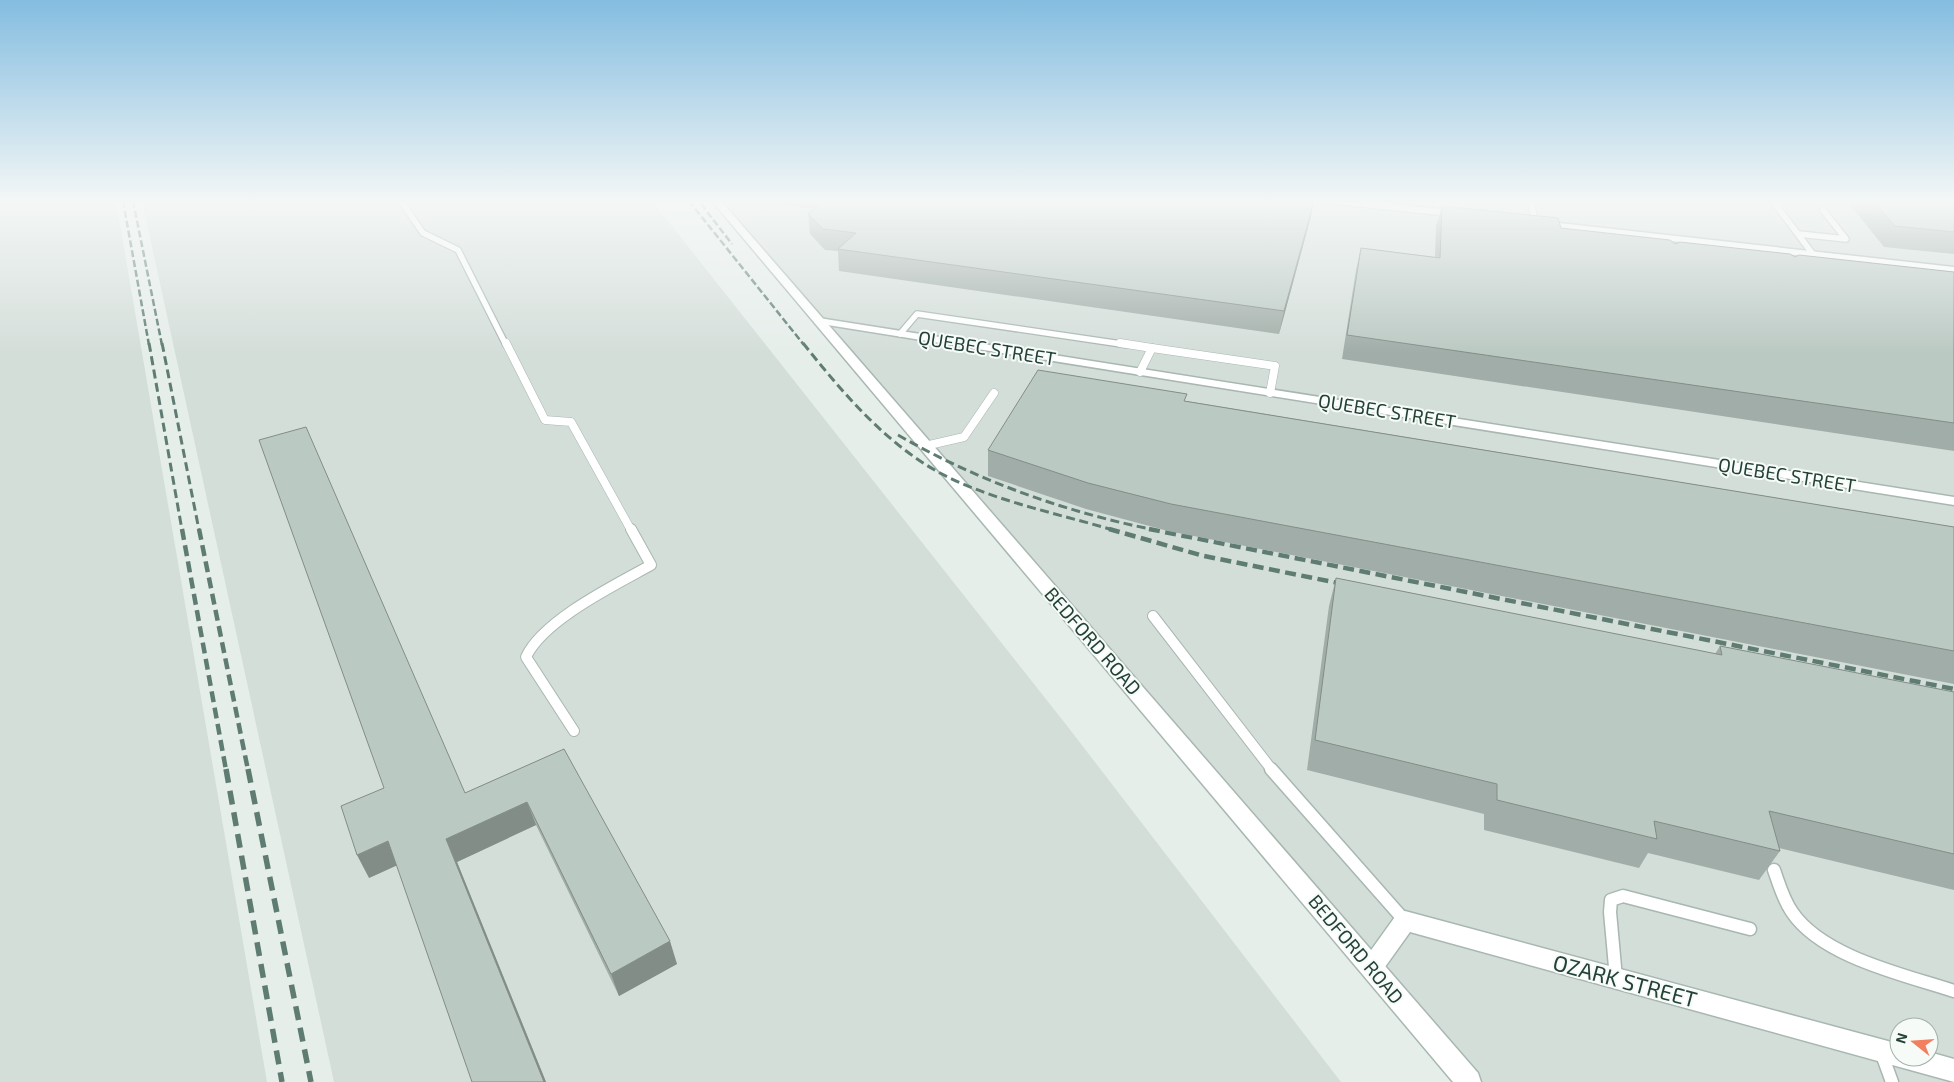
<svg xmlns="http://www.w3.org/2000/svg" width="1954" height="1082" font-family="'Exo 2',sans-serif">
  <rect width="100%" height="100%" fill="#e6eeea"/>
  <g fill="#d4ded9" fill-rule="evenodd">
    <polygon points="0,201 116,201 267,1082 0,1082"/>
    <polygon points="142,201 652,201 1068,727 1341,1082 334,1082"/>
    <path d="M713,201H1954V1082H1472L939,471ZM1899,1027H1929V1057H1899Z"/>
  </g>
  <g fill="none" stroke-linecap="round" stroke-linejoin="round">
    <g stroke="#a8b7b1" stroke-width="8">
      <g id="service-far3">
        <polyline points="401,201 423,233 458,250 506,345"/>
        <polyline points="1531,201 1535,223"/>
        <polyline points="1773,201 1812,253"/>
        <polyline points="1799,234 1846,239 1823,210"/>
        <polyline points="900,334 917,314 1128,345"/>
      </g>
    </g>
    <g stroke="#a8b7b1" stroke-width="9">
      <g id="service-far2">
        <polyline points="506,343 545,420 571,422 631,530"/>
        <polyline points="1120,343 1152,348 1140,372"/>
        <polyline points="1152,348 1275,366 1270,393"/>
        <polyline points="925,446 964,437 994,393"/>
      </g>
    </g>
    <g stroke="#a8b7b1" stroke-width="12">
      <g id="service-far1">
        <polyline points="1153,616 1272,770"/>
        <path d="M574,731L526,657C543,620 615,585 651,565L631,529"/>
      </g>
    </g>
    <g stroke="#a8b7b1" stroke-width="15">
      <g id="service">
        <polyline points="1271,769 1405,921"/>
        <path d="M1774,870C1779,884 1783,899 1792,912C1822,957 1905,975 1954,991"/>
        <polyline points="1616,978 1610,912 1611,900 1623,896 1750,929"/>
        <polyline points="1881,1052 1892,1082"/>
      </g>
    </g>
    <g stroke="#a8b7b1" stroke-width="3">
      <g id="minor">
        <polygon points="1332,201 1363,201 1459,211 1464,214 1459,217 1336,204"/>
        <polygon points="1541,221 1954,267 1954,273 1538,226 1536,224"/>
        <polygon points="819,318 1954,497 1954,505 815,323 814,321 815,319"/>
        <polygon points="1405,911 1899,1044 1899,1057 1929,1057 1929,1052 1954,1059 1954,1082 1410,932 1380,974 1372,977 1364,974 1361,967 1364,960 1397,914"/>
      </g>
    </g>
    <g stroke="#a8b7b1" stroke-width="3">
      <polygon id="tertiary" points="712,201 721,201 1478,1073 1481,1082 1453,1082"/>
    </g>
    <use href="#service-far3" stroke="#fff" stroke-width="5.5"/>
    <use href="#service-far2" stroke="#fff" stroke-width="8"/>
    <use href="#service-far1" stroke="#fff" stroke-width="10"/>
    <use href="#service" stroke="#fff" stroke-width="12"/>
    <use href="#minor" fill="#fff" fill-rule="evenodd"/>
    <use href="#tertiary" fill="#fff" fill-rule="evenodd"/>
    <g stroke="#5f7c73" stroke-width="2.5" stroke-dasharray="7 3" stroke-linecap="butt">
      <polyline points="123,201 149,345"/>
      <polyline points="133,201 162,345"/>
      <polyline points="689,201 804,345"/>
      <polyline points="701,204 732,244"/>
    </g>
    <g stroke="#5f7c73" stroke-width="3" stroke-dasharray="9 4.5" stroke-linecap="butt">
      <polyline points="149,343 182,530"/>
      <polyline points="162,343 199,530"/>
      <path d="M803,343C842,392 885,443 940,473C993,501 1056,513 1113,530"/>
      <path d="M898,435C978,481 1065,512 1155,530"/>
    </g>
    <g stroke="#5f7c73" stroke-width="4.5" stroke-dasharray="11 5.5" stroke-linecap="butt">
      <polyline points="182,529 226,770"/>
      <polyline points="199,529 248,770"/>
      <polyline points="1109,529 1204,556 1348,585"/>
      <polyline points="1149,529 1954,689"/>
    </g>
    <g stroke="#5f7c73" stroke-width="5.5" stroke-dasharray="14 8" stroke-linecap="butt">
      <polyline points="226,769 282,1082"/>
      <polyline points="248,769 311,1082"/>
    </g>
  </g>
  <g fill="#a1ada8">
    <polygon points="782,201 1314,201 1310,220 1279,334 839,271 838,251 825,250 810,234 808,214 814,209 783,205"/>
    <polygon points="1847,201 1954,201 1954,254 1884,247"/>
    <polygon points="1442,206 1561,228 1675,244 1795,257 1954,272 1954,451 1342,359 1356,270 1361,248 1435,257 1436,226"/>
    <polygon points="1186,401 1954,527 1954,684 1168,531 1086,509 988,476 988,450"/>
    <polygon points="1336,578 1715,654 1720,646 1954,692 1954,890 1779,848 1780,851 1759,880 1648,853 1639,868 1484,830 1484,814 1307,770 1329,606"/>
    <polygon points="564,749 677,964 619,996 536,825 457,862 546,1082 472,1082 397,865 369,878 465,793"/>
  </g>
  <g fill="#838d88">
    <polygon points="1314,201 1310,220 1279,334 1284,311"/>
    <polygon points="527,802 536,825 457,862 546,1082 544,1082 446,839"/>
    <polygon points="388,841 400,864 369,878 357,855"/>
    <polygon points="670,941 677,964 619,996 611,974"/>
  </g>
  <g fill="#bbc9c3" stroke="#838d88">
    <polygon points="824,201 1314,201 1284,311 838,249 856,233 823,229 808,214"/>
    <polygon points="1873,201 1954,201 1954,232 1895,226"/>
    <polygon points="1442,206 1558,218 1561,228 1670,240 1675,244 1680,242 1790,254 1795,257 1799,255 1954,272 1954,423 1347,335 1361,248 1440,258"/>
    <polygon points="1038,370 1187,394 1184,401 1954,527 1954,651 1171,504 1088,483 988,450"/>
    <polygon points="306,427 465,793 564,749 670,941 611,974 527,802 446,839 544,1082 472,1082 388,841 357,855 341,806 384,788 259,440"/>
    <polygon points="1336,578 1722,655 1720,646 1954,692 1954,854 1769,811 1780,851 1654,821 1657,839 1497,800 1497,784 1315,740"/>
  </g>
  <linearGradient id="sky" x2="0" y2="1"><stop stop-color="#84bde0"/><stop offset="0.57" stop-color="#f4f7f6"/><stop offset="1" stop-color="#f4f7f6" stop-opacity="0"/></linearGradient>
  <rect width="1954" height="353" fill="url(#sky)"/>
  <g text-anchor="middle" stroke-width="4" stroke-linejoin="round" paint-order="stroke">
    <g font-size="19" fill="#244138" stroke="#f6fbf8">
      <text transform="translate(987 348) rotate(9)" y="7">QUEBEC STREET</text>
      <text transform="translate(1387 411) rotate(9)" y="7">QUEBEC STREET</text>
      <text transform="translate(1787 475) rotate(9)" y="7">QUEBEC STREET</text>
      <text transform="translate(1093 641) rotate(49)" y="7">BEDFORD ROAD</text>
      <text transform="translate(1356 949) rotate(50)" y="7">BEDFORD ROAD</text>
    </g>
    <g font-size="22" fill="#244138" stroke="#f6fbf8">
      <text transform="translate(1625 981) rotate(15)" y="8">OZARK STREET</text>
    </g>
  </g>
  <g transform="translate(1914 1042) rotate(287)"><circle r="24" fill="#f6fbf8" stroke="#a2b1ab"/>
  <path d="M0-4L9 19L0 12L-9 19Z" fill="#f27f60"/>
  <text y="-8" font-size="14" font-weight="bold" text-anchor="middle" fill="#244138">N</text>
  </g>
</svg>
